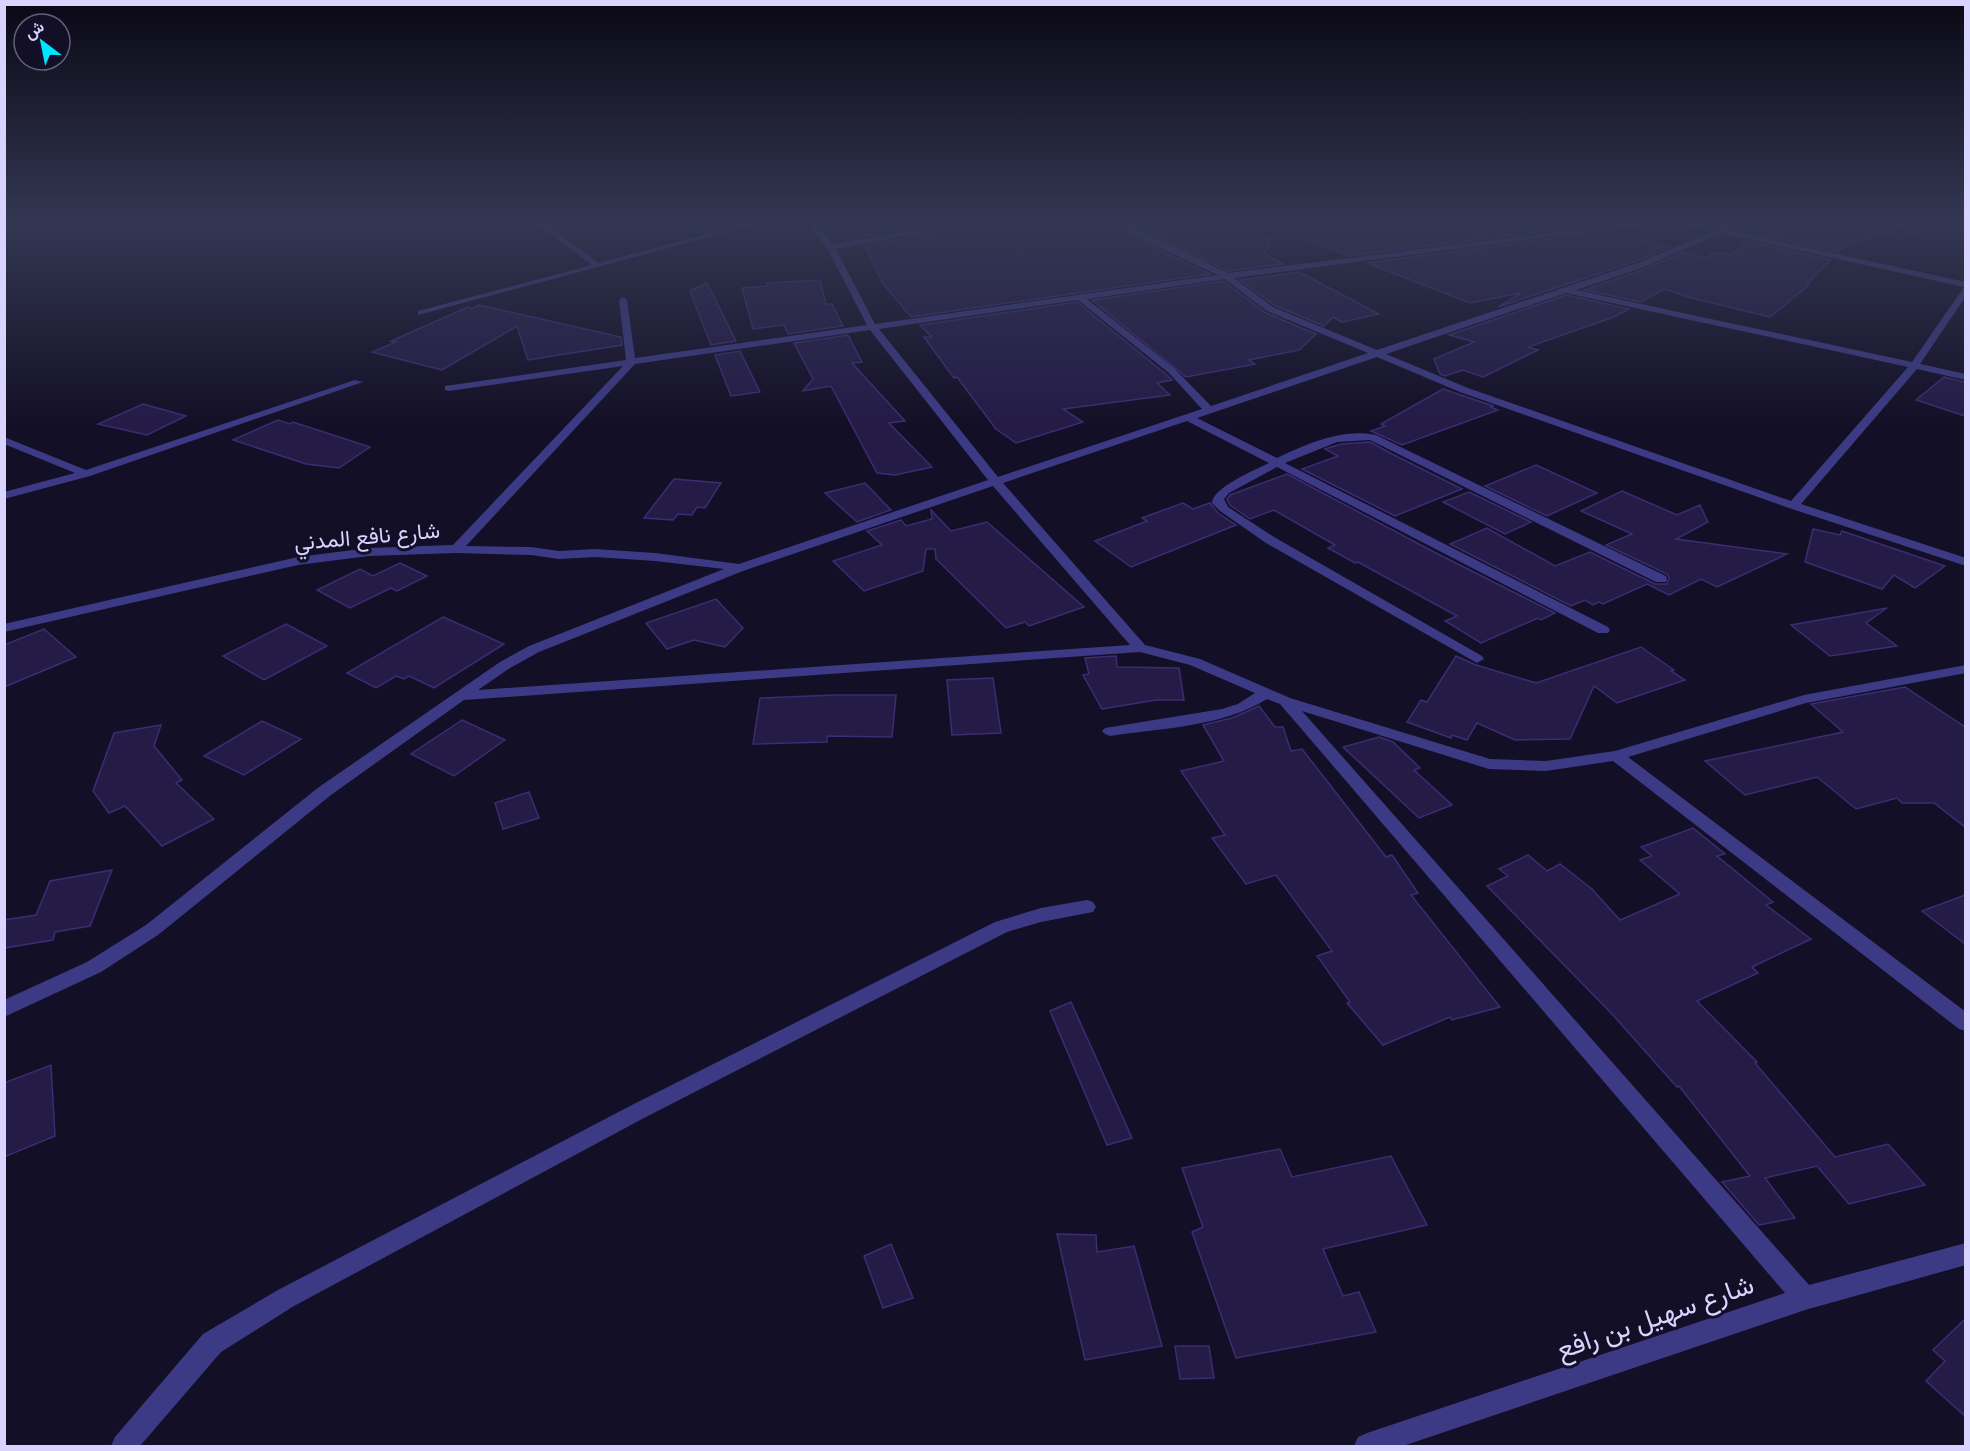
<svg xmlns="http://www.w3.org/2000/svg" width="1970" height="1451" font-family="Karla,Vazirmatn,sans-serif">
  <rect width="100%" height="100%" fill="#130f26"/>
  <g fill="#241b47" stroke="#3b2d73" stroke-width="1.5">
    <polygon points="853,222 949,222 860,237"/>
    <polygon points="981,222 1111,222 1148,245 1210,274 911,317 882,282 864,246 979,224"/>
    <polygon points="1128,222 1202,222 1244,243 1272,238 1265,254 1283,264 1228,271"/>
    <polygon points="1401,222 1555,222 1570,228 1348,256 1306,239 1356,233 1349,229"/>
    <polygon points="1771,222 1885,222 1898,230 1845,245 1838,252 1756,234"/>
    <polygon points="1610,231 1669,247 1637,261 1498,307 1521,293 1470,303 1367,263 1584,234 1588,236"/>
    <polygon points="1747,241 1831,260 1807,284 1809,285 1770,317 1692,298 1664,289 1641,302 1584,290 1645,269 1684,252 1705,258 1715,253 1731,254"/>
    <polygon points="1299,272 1379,314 1342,322 1333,317 1324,326 1274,305 1240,280"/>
    <polygon points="820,280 826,304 832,304 843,326 788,334 784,325 753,329 742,288 767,286 767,283"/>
    <polygon points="1224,281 1266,313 1316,334 1299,350 1249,360 1255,364 1186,377 1092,300"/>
    <polygon points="707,283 736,341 711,345 690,291"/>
    <polygon points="1566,295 1629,309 1614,317 1528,347 1538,350 1483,377 1463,370 1445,376 1440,374 1434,359 1474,342 1449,335"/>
    <polygon points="1077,302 1167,375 1172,380 1157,383 1170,395 1063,409 1083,422 1016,443 996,429 957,377 954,378 924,337 932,337 920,325"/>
    <polygon points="479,305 621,337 622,345 528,360 517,326 442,370 372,352 396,342 391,341 468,307 471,309"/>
    <polygon points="848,335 862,362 852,363 905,421 889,423 932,467 895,475 877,473 831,386 803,391 813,379 794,343"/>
    <polygon points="740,351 760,392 731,396 715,355"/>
    <polygon points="1944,377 1965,382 1965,416 1916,400"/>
    <polygon points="1443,389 1493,406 1491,407 1498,410 1402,445 1371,431 1385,426 1381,424"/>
    <polygon points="143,404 186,416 147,435 98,424"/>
    <polygon points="278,420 290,424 293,422 370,447 339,468 306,464 233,440"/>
    <polygon points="1370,442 1394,455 1462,489 1395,516 1302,469 1338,456 1325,449 1341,444"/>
    <polygon points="1536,465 1597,493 1547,516 1485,486"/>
    <polygon points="1287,474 1434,552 1555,613 1541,620 1538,618 1481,643 1445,621 1457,616 1358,562 1355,563 1328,548 1335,545 1274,510 1250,519 1230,505 1227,499 1230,495"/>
    <polygon points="674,479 721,483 705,508 697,507 692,515 678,514 673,520 644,518"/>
    <polygon points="865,483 891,510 857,522 825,493"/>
    <polygon points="1622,491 1677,515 1700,505 1708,522 1676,539 1787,554 1717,587 1701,579 1669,595 1647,584 1603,604 1599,602 1593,605 1585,600 1571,606 1450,544 1487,528 1555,566 1590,552 1655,584 1667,584 1669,578 1667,574 1606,545 1632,534 1581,511"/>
    <polygon points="1469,492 1531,522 1505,534 1443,502"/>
    <polygon points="1183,503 1193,509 1210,503 1218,513 1236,525 1131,567 1095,541 1147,521 1142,518"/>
    <polygon points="931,510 951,531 987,522 1084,607 1029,626 1025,622 1006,628 936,559 935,549 926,549 923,571 864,591 833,561 882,545 867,531 901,520 906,526 932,519"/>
    <polygon points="1813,529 1840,535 1842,531 1945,566 1915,588 1894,575 1882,589 1805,562"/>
    <polygon points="400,563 427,576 397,591 391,588 350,608 317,590 360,569 373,576"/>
    <polygon points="716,599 743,628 725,647 694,640 667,649 646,623"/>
    <polygon points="1887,608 1866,623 1897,646 1830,656 1791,625"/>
    <polygon points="443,617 504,644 434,688 409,676 404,679 396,676 376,688 347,673"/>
    <polygon points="286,624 327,646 264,680 223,656"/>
    <polygon points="44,629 76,657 4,687 4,645"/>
    <polygon points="1641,647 1674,670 1671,671 1685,680 1617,703 1594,686 1570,739 1515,740 1477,723 1467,740 1452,735 1451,738 1407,722 1421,700 1427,702 1456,656 1476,665 1536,683"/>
    <polygon points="1116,656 1117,667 1179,668 1184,700 1156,700 1102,709 1083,675 1089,674 1085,658"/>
    <polygon points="993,678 1001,733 952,735 947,680"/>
    <polygon points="1905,687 1965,727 1965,827 1934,803 1902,803 1897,798 1856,809 1817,777 1745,795 1705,761 1843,732 1811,704"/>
    <polygon points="835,695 896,695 892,737 827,736 827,742 753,744 760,698"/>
    <polygon points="1259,706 1275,727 1283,727 1291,751 1302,749 1386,857 1392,855 1418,893 1411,895 1500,1007 1452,1020 1450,1017 1383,1045 1347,1003 1350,1002 1317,956 1332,951 1276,875 1246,884 1212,838 1225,835 1181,771 1224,761 1203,725 1232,718"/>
    <polygon points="462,720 505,740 454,776 411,754"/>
    <polygon points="262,721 301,739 244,775 204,756"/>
    <polygon points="161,725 154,746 182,780 176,783 214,819 162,846 125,806 109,813 93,791 114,733"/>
    <polygon points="1379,737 1393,742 1420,768 1414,770 1452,805 1419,818 1343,747"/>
    <polygon points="529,792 539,818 503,829 495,803"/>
    <polygon points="1693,828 1725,854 1717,856 1773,902 1766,905 1811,939 1752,967 1758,973 1697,1001 1757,1062 1755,1063 1835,1157 1888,1144 1925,1185 1849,1204 1817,1166 1765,1178 1795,1218 1759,1225 1722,1182 1750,1176 1679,1086 1677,1087 1612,1014 1487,886 1508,876 1499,869 1528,855 1547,871 1560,864 1592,889 1620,920 1680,894 1640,860 1652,856 1641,847"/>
    <polygon points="112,870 90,926 55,932 53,940 4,948 4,920 36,915 50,881"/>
    <polygon points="1965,895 1965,944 1922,911"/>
    <polygon points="1071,1002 1132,1138 1107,1145 1050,1011"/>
    <polygon points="51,1065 55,1136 4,1157 4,1083"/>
    <polygon points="1280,1149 1292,1177 1391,1156 1427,1225 1323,1249 1343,1296 1359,1292 1376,1332 1236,1358 1192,1232 1203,1227 1182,1168"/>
    <polygon points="1057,1234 1096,1235 1097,1252 1134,1246 1162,1346 1085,1360"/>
    <polygon points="891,1244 913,1298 883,1308 864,1256"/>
    <polygon points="1965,1319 1965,1416 1926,1381 1945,1361 1933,1350"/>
    <polygon points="1175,1346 1209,1346 1214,1378 1180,1379"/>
  </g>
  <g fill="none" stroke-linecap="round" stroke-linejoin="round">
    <g fill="#3d3a85" fill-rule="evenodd">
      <polygon points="534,222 543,222 599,263 752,222 765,222 418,315 418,311 592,265"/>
      <path d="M807,222H815L833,244L962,222H979L836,249L875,324L1218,275L1149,243L1113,222H1123L1228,273L1639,222H1661L1234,278L1273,307L1377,350L1638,263L1713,231L1679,222C1692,222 1706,228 1719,228C1727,227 1733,222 1743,222L1728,230L1966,282V296L1920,364L1966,374V380L1917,369L1801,504L1966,558V566L1789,508L1460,392L1377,357L1197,418L1277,458C1307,444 1342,428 1376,435L1666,576L1667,579L1666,582H1656L1370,440L1337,442L1285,463L1608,627L1610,630L1608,633H1598L1277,467L1229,493L1224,499L1228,507L1274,537L1482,656L1484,659L1477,663L1266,543L1220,511L1212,503C1212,488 1255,470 1269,463L1187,421L1003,483L1145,645L1200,659L1290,698L1490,759L1546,761L1615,751L1804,695L1966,665V673L1806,703L1628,757L1966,1012V1031L1959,1029L1613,761L1546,771L1489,769L1302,711L1809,1285L1966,1243V1265L1805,1310L1403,1446H1354L1358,1437L1367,1433L1785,1293L1280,704L1267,699C1222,727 1162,728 1110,736L1105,734L1102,731L1105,728L1222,709L1238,704L1255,693L1190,665L1140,652L464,700L331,795L158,935L101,972L4,1017V1000L87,962L146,925L319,787L500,662L529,646L724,569L655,561L595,557L559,559L531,555L456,553L369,556L298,565L4,632V624L298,557L369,548L453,545L623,366L449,391L445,390V386L626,360L619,300L623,297L627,300L635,358L867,325L827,248ZM1721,233L1964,287L1912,362L1576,290L1644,267ZM1225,279L1267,311L1368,353L1211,406L1175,369L1087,299ZM1566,293L1908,367L1791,501L1468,388L1386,354ZM1078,300L1169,373L1202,409L998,477L879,329ZM870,330L988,480L739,564L655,553L595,549L559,551L531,547L466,546L635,364ZM993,486L1130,645L478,690L510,668L539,652L743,571Z"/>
      <polygon points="1887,222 1897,222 1921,233 1914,235"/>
      <polygon points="355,380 363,382 90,476 4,499 4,492 75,473 4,444 4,437 86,470"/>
      <polygon points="1087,900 1093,902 1096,907 1093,912 1041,922 1007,932 644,1118 294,1306 221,1352 140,1446 111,1446 115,1437 203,1334 278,1290 630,1106 995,922 1041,908"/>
    </g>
  </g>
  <linearGradient id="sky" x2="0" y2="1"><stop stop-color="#0a0815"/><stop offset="0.52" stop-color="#333752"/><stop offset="1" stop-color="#333752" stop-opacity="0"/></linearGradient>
  <rect width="1970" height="425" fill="url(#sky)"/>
  <g text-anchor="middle" stroke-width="6" stroke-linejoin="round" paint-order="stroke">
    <g font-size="22" fill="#d9d4ff" stroke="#130f26">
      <text transform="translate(367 536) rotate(-5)" y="8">شارع نافع المدني</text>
    </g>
    <g font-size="27" fill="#d9d4ff" stroke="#130f26">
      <text transform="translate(1655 1317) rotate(-19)" y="9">شارع سهيل بن رافع</text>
    </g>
  </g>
  <rect width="1970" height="1451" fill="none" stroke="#d9d4ff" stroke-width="12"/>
  <g transform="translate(42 42) rotate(328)"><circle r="28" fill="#130f26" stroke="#625e7d" stroke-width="1.5"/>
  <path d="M0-4.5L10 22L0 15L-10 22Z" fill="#00e5ff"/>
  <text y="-9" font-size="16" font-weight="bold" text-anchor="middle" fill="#d9d4ff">ش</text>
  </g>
</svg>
